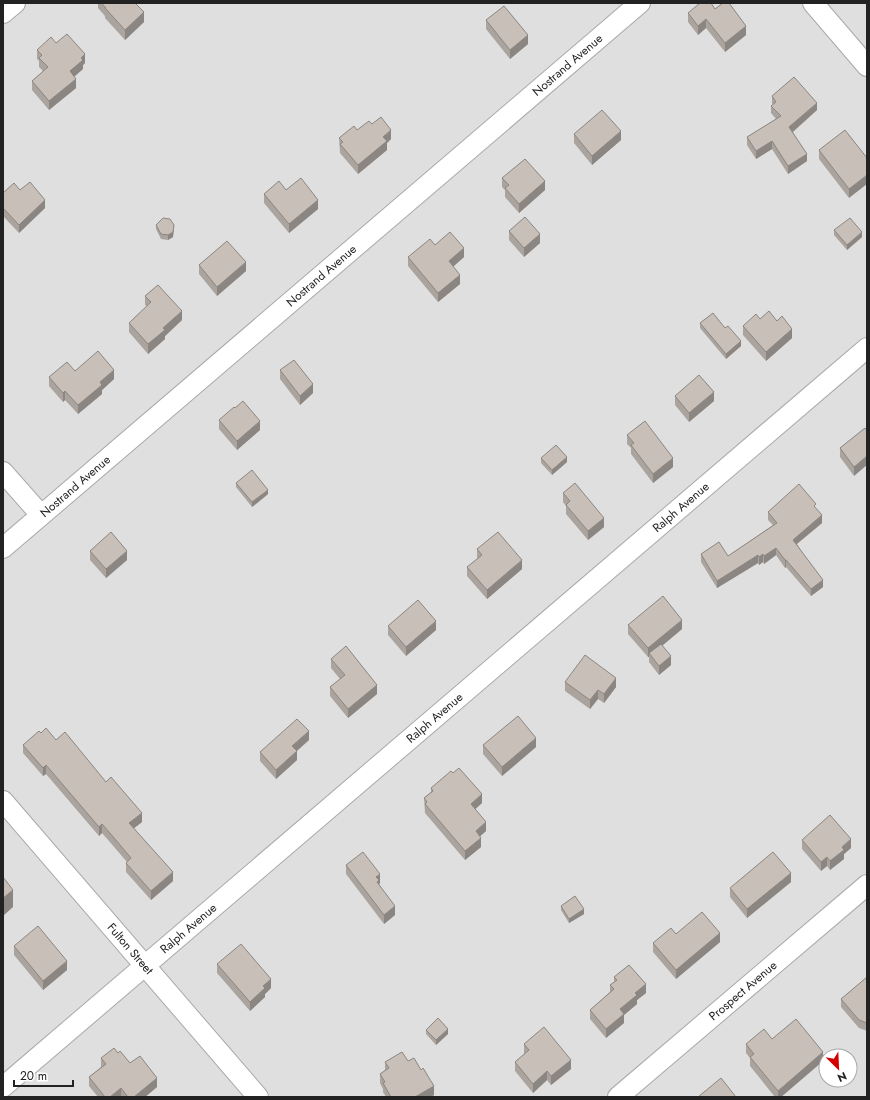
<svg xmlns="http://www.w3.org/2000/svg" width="870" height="1100" font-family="Jost,sans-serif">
  <rect width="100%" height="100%" fill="#f2efe9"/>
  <path fill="#e0dfdf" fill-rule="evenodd" d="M3,3H867V1097H3ZM826,1056H850V1080H826Z"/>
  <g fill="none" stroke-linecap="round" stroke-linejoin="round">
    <g stroke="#a9a9a9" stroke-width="22">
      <g id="minor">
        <polyline points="813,3 867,66"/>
        <polyline points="3,13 15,3"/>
        <polyline points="3,472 41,515"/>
        <path id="s1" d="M3,548L640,3"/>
        <path id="s2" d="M3,801L258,1097"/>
        <path id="s3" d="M3,1087L867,348"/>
        <path id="s4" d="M618,1097L867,885"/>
      </g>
    </g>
    <use href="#minor" stroke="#fff" stroke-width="20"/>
  </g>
  <g fill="#aba49e">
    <polygon points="98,3 135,3 144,22 125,40 105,18 105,16 98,8"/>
    <polygon points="715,9 746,35 725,52 706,28 698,35 688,22 688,13"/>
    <polygon points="486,20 528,44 510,59 486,29"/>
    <polygon points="56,43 85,63 83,65 83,69 74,77 76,88 49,110 32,90 32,81 43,71 39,67 39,61 37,59 37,50"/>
    <polygon points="772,96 817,110 793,132 807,161 788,174 772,149 756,159 747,145 747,137 776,119 771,113 771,106 773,105 772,103"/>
    <polygon points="372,124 391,139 387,143 387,150 358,174 340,153 339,138"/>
    <polygon points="574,134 621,140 592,165 574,143"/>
    <polygon points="819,150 867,158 849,198 819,159"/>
    <polygon points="502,178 545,190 519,213 505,197 505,190 502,187"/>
    <polygon points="20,190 45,208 19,233 3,216 3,193"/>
    <polygon points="286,190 318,209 289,233 264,203 264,194"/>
    <polygon points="156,225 174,229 173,237 168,240 161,239 156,229"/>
    <polygon points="834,230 862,237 847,250 834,235"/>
    <polygon points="509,231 540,243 524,257 509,240"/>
    <polygon points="435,245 464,257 453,267 460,284 438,302 408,266 408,257"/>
    <polygon points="199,265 246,271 217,296 199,274"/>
    <polygon points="145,296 182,320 165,336 165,339 148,354 129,332 129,323 147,306 145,305"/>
    <polygon points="760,319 792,338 766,361 743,335 743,326"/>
    <polygon points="700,323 725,328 741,346 726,359 700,328"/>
    <polygon points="280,370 313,393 300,405 280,379"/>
    <polygon points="75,371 114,379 102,390 102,394 78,414 65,400 63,402 49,386 49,377"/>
    <polygon points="675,396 714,401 689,422 675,405"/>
    <polygon points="219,420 260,430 237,450 219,429"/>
    <polygon points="865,428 854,476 840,457 840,448"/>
    <polygon points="627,435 673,467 653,483 631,454 631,448 627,444"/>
    <polygon points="541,458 567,462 552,475 541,463"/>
    <polygon points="236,483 268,494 252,507 236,487"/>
    <polygon points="563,493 604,527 588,540 566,514 566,506 563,502"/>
    <polygon points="816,509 822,523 797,544 823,587 811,596 786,567 785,568 776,555 764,564 763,562 759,565 758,563 717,588 701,562 701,554 728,556 773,525 768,520 768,512"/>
    <polygon points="477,549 522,569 487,599 467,576 467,567 477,559"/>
    <polygon points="90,551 127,560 106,578 90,560"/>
    <polygon points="628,625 682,629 662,646 671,665 659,675 649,662 649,657 648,657 628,634"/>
    <polygon points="388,626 436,630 406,656 388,635"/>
    <polygon points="331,659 377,694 348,718 330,696 330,687 340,679 331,668"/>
    <polygon points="565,682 616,687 604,703 598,699 590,709 565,691"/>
    <polygon points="41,733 56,740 106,782 142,822 134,828 173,881 151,900 126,872 126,863 127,862 109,841 102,833 99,836 46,774 43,776 23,753 23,745"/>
    <polygon points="309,740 297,751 297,760 276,779 260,761 260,752"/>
    <polygon points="483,745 536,747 502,776 483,754"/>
    <polygon points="431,788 482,803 475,809 486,831 480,836 481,847 465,860 425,813 424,798 431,792"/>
    <polygon points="802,840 851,848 844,854 844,859 830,870 827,866 821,871 802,849"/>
    <polygon points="346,865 380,883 379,884 395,915 384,924 346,874"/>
    <polygon points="791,882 747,918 730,897 730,888"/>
    <polygon points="561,906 584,914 569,923 561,910"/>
    <polygon points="676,934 720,942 676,979 653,952 653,943"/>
    <polygon points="14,946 67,970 43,990 14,955"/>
    <polygon points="217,964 271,988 265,994 265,997 250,1011 217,973"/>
    <polygon points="614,977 646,993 637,1000 637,1004 624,1015 624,1023 606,1038 590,1019 590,1010 610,992 610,985 614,982"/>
    <polygon points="867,977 867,1031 859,1028 841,1007 841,999"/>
    <polygon points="426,1030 448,1034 436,1045 426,1034"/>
    <polygon points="772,1039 823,1061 781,1097 775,1097 750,1066 750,1058 746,1053 746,1044"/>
    <polygon points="524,1044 571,1069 551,1085 547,1080 533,1093 515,1071 515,1062 524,1054"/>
    <polygon points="118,1053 130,1063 157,1087 145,1097 98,1097 89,1086 89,1077 101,1067 101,1058"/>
    <polygon points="408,1061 434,1095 431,1097 386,1097 383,1092 383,1089 380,1083 380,1074 385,1070 385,1062"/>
  </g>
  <g fill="#8b8681">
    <polygon points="144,12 144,22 125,40 125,30"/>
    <polygon points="706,19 706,28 698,35 698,26"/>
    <polygon points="746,26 746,35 725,52 725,43"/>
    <polygon points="528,35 528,44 510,59 510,50"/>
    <polygon points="85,54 85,63 83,65 83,69 70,80 70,71 81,58"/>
    <polygon points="76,79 76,88 49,110 49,101"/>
    <polygon points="817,103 817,110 789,135 789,127"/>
    <polygon points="391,130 391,139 387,143 387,150 358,174 358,165 383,137"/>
    <polygon points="621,131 621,140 592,165 592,156"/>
    <polygon points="772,141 772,149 756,159 756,151"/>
    <polygon points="807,154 807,161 788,174 788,166"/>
    <polygon points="867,175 867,184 849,198 849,189"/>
    <polygon points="545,181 545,190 519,213 519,204"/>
    <polygon points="45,200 45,208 19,233 19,225"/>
    <polygon points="318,200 318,209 289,233 289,224"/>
    <polygon points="174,225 173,237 168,240 168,235"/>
    <polygon points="862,232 862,237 847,250 847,245"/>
    <polygon points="540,234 540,243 524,257 524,248"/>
    <polygon points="464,248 464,257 449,270 449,261"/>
    <polygon points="246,262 246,271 217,296 217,287"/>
    <polygon points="460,275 460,284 438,302 438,293"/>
    <polygon points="182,311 182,320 165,336 165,339 148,354 148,344 163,328"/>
    <polygon points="792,329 792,338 766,361 766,352"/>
    <polygon points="741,341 741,346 726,359 726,354"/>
    <polygon points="114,370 114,379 102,390 102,394 78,414 78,405 100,382"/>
    <polygon points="313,384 313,393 300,405 300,396"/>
    <polygon points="65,391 65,400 63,402 63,393"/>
    <polygon points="714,392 714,401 689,422 689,413"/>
    <polygon points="260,421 260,430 237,450 237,441"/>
    <polygon points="867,456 867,465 854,476 854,467"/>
    <polygon points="567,457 567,462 552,475 552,470"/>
    <polygon points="673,458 673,467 653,483 653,474"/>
    <polygon points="268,490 268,494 252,507 252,502"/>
    <polygon points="822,515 822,523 793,547 793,540"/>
    <polygon points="604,518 604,527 588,540 588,531"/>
    <polygon points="776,548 776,555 764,564 764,556"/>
    <polygon points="127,551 127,560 106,578 106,569"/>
    <polygon points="763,554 763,562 759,565 759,557"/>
    <polygon points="758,555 758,563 717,588 717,581"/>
    <polygon points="522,560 522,569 487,599 487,590"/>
    <polygon points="785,560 786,560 786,567 785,568"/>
    <polygon points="823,580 823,587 811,596 811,589"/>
    <polygon points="682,620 682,629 651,655 649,653 649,657 648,657 648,648"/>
    <polygon points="436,621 436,630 406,656 406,647"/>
    <polygon points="671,656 671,665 659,675 659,666"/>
    <polygon points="616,678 616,687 604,703 604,694"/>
    <polygon points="377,685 377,694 348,718 348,709"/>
    <polygon points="598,690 598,699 590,709 590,700"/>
    <polygon points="309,731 309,740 292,755 292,746"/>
    <polygon points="536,738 536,747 502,776 502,767"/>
    <polygon points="297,751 297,760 276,779 276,770"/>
    <polygon points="46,765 46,774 43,776 43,768"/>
    <polygon points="482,794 482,803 471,813 471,804"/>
    <polygon points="142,813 142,822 129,832 129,823"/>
    <polygon points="486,822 486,831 476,840 476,831"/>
    <polygon points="102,824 102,833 99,836 99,827"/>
    <polygon points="481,838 481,847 465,860 465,851"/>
    <polygon points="851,839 851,848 844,854 844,859 830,870 830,861 842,847"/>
    <polygon points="827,857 827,866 821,871 821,862"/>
    <polygon points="173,872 173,881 151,900 151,891"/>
    <polygon points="791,873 791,882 747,918 747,909"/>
    <polygon points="380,874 380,883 379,884 379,889 376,877"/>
    <polygon points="13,890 13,907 3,916 3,898"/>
    <polygon points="395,906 395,915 384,924 384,915"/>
    <polygon points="584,909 584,914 569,923 569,919"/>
    <polygon points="720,933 720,942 676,979 676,970"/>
    <polygon points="67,961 67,970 43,990 43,981"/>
    <polygon points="271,979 271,988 265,994 265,997 250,1011 250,1002 263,986"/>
    <polygon points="646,984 646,993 637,1000 637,1004 624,1015 624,1023 606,1038 606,1029 620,1009 635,993"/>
    <polygon points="448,1029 448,1034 436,1045 436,1040"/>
    <polygon points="823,1052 823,1061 781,1097 778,1097 778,1091"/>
    <polygon points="571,1060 571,1069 551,1085 551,1076"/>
    <polygon points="547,1071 547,1080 533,1093 533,1084"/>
    <polygon points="157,1078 157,1087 145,1097 134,1097"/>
    <polygon points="434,1086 434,1095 431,1097 415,1097"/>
    <polygon points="121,1088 121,1097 110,1097"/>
  </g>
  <g fill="#c7bfb8" stroke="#8b8681">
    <polygon points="101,3 135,3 144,12 125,30 105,8 106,8"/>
    <polygon points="700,3 711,3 715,9 723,3 729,3 746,26 725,43 706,19 698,26 688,13"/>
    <polygon points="504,6 528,35 510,50 486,20"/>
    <polygon points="67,34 85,54 81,58 83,60 70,71 76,79 49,101 32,81 48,67 39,58 42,55 37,50 51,37 56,43"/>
    <polygon points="794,77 817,103 789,127 807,154 788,166 772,141 756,151 747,137 781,116 771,106 776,102 772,96"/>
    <polygon points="602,110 621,131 592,156 574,134"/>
    <polygon points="381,117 391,130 383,137 387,141 358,165 340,144 343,142 339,138 354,126 357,130 369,121 372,124"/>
    <polygon points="845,130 867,158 867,175 849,189 819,150"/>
    <polygon points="525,159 545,181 519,204 505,188 509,185 502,178"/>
    <polygon points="301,178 318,200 289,224 264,194 279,181 286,190"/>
    <polygon points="30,182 45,200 19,225 3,208 3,193 14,183 20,190"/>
    <polygon points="525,217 540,234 524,248 509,231"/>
    <polygon points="163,218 170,219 174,225 173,232 168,235 161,234 156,225"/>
    <polygon points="850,218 862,232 847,245 834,230"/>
    <polygon points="450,232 464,248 449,261 460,275 438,293 408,257 430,239 435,245"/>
    <polygon points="227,241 246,262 217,287 199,265"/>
    <polygon points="158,285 182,311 163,328 165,330 148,344 129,323 151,302 145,296"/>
    <polygon points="769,311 777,321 782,316 792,329 766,352 743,326 756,314 760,319"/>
    <polygon points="713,313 725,328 728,326 741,341 726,354 700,323"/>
    <polygon points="98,351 114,370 100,382 102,385 78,405 65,391 63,393 49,377 67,362 75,371"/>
    <polygon points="294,360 313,384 300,396 280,370"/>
    <polygon points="699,375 714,392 689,413 675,396"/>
    <polygon points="243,401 260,421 237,441 219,420 234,407 235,408"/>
    <polygon points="645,421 673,458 653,474 631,445 634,443 627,435"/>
    <polygon points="865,428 867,431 867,456 854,467 840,448"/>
    <polygon points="556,445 567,457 552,470 541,458"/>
    <polygon points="252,470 268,490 252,502 236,483"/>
    <polygon points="575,483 604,518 588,531 566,505 570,501 563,493"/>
    <polygon points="799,484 816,504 814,506 822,515 793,540 823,580 811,589 786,560 785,560 776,548 764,556 763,554 759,557 758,555 717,581 701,554 719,542 728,556 777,523 768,512"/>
    <polygon points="111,532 127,551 106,569 90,551"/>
    <polygon points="498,532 522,560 487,590 467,567 482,555 477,549"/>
    <polygon points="663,596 682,620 648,648 628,625"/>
    <polygon points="418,600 436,621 406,647 388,626"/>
    <polygon points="661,644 671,656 659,666 649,653"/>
    <polygon points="346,646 377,685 348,709 330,687 345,675 331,659"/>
    <polygon points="585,655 616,678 604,694 598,690 590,700 565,682"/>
    <polygon points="518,716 536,738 502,767 483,745"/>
    <polygon points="297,719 309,731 292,746 297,751 276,770 260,752"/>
    <polygon points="46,728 56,740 65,732 106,782 111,777 142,813 129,823 173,872 151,891 126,863 131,858 109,832 102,824 99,827 46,765 43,768 23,745 39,731 41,733"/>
    <polygon points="459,768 482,794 471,804 486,822 476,831 481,838 465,851 425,804 427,802 424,798 433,791 431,788 451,771 453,773"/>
    <polygon points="830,815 851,839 842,847 844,850 830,861 827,857 821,862 802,840"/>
    <polygon points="363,852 380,874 376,877 379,880 377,882 395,906 384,915 346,865"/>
    <polygon points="773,852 791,873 747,909 730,888"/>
    <polygon points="3,877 13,890 3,898"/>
    <polygon points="575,896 584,909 569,919 561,906"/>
    <polygon points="702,912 720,933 676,970 653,943 671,928 676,934"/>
    <polygon points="38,926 67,961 43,981 14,946"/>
    <polygon points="241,944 271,979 263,986 265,988 250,1002 217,964"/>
    <polygon points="629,965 646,984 635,993 637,995 620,1009 624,1014 606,1029 590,1010 614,989 610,985 617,980 614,977"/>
    <polygon points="867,977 867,1023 859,1020 841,999"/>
    <polygon points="438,1018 448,1029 436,1040 426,1030"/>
    <polygon points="796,1019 823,1052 778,1091 750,1057 754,1054 746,1044 764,1029 772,1039"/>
    <polygon points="544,1027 571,1060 551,1076 547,1071 533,1084 515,1062 529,1050 524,1044"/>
    <polygon points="114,1048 118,1053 120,1051 130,1063 140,1056 157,1078 134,1097 128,1097 121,1088 110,1097 105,1097 89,1077 106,1064 101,1058"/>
    <polygon points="402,1052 408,1061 414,1058 421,1070 423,1068 434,1086 415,1097 391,1097 383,1083 385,1082 380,1074 389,1068 385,1062"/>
    <polygon points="721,1078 736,1097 698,1097"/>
  </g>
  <g text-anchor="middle" stroke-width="3" stroke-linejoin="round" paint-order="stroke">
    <g font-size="12" fill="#222" stroke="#fff">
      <text dy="4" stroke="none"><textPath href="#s1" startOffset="743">Nostrand Avenue</textPath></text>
      <text dy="4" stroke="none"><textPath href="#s1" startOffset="419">Nostrand Avenue</textPath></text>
      <text dy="4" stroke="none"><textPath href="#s1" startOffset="95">Nostrand Avenue</textPath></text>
      <text dy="4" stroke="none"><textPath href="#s3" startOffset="892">Ralph Avenue</textPath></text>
      <text dy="4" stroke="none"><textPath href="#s3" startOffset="568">Ralph Avenue</textPath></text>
      <text dy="4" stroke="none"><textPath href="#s3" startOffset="244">Ralph Avenue</textPath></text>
      <text dy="4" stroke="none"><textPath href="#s2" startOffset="195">Fulton Street</textPath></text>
      <text dy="4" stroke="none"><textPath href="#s4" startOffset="164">Prospect Avenue</textPath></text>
    </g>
  </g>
  <rect width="870" height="1100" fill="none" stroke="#222222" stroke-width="8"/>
  <g transform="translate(838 1068) rotate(156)"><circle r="19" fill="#ffffff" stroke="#a7a7a7"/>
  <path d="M0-3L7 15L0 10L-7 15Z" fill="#d40000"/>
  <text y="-6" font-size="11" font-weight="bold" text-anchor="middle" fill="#222222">N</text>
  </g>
  <path d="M14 1080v6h59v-6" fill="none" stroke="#222222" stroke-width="2"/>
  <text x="20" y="1080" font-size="12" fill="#222222" stroke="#ffffff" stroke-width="3" paint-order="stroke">20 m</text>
</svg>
